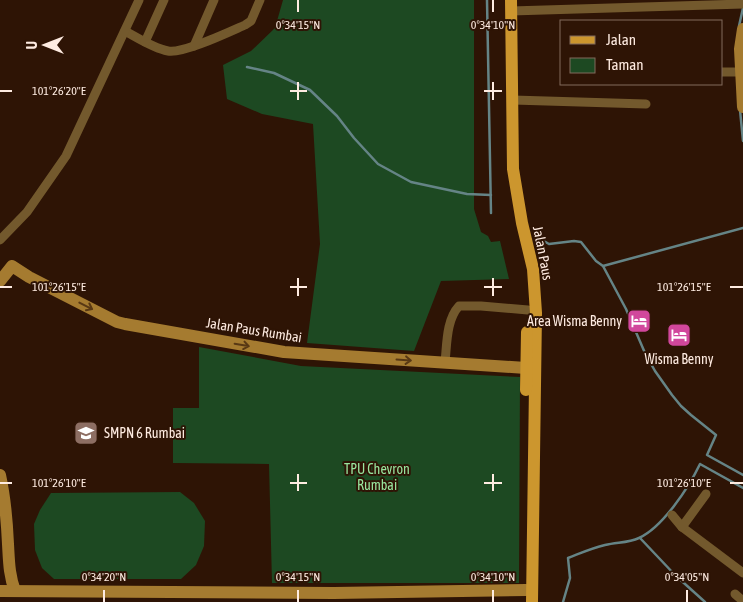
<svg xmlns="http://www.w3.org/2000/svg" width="743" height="602" font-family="'Asap Condensed',sans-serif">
  <rect width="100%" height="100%" fill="#2e1405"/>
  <g fill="#1d4922">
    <polygon points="283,0 474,0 474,209 481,232 488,236 491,242 500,241 509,279 441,281 414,351 307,343 320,244 313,124 262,114 227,99 223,65 251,51 275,28"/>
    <polygon points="199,347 301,366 520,377 519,583 272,583 269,464 173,463 173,408 199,408"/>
    <polygon points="180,492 194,503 205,521 204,546 196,565 181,579 54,579 42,568 35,550 34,524 40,510 51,493"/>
  </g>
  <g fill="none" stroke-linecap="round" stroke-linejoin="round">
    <g stroke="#658486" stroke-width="2.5">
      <polyline points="487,0 491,213"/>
      <polyline points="739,26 743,8"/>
      <polyline points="247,67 274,73 310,90 337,116 354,138 378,164 411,182 467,194 491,195"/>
      <polyline points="740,110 743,141"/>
      <polyline points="537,237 549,244 574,241 581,242 596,261 603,266 626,309 645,353 655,371 672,395 681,406 691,415 716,435 707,455 743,475"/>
      <polyline points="603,266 743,228"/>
      <polyline points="640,538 675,575 705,602"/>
      <path d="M563,602L570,578L568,558C581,553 592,548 605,545C617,542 628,543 639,538C663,527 689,487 700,464L743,488"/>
    </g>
    <g stroke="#73592d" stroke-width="9">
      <polyline points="511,11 743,4"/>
      <path d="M125,31C138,38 153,48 168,51C183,54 229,32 245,25L251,21L260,0"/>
      <polyline points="145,42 164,0"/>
      <polyline points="194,46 214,0"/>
      <polyline points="722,72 740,72"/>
      <polyline points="513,100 646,104"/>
      <polyline points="0,240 27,212 66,156 139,0"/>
      <path d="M445,362C447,345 446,320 459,306H481L528,310"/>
      <polyline points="672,515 682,527 743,573"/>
      <polyline points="682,527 706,494"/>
      <polyline points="735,594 743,601"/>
    </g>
    <g stroke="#a57b30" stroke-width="12">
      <polyline points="743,29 740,49 743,107"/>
      <polyline points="0,281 12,266 29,277 117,322 125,324 284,352 526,368"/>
      <path d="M0,475C5,498 7,521 8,544C9,561 9,575 15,591"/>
      <polyline points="0,591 334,593 526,590"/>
    </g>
    <g stroke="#cc962e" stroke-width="12">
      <polyline points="511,0 513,169 522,223 533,269 536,313 532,602"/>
      <polyline points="526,390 527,332"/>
    </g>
  </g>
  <defs><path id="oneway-shaft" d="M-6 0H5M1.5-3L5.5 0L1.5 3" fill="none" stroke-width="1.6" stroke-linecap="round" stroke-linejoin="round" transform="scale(1.25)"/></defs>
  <g stroke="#583814">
    <use href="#oneway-shaft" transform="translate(86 306) rotate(27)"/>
    <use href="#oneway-shaft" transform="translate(242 345) rotate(10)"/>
    <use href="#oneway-shaft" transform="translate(404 360) rotate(4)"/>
  </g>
  <path fill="none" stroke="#feebe1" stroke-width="2" d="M298,0V12M493,0V12M298,82V100M493,82V100M0,91H12M290,91H307M484,91H502M298,278V296M493,278V296M0,287H12M290,287H307M484,287H502M730,287H743M298,474V491M493,474V491M0,483H12M290,483H307M484,483H502M730,483H743M104,590V602M298,590V602M493,590V602M687,590V602"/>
  <defs>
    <g id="hotel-square" transform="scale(1.25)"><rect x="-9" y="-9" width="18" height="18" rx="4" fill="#d1479c" stroke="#2e1405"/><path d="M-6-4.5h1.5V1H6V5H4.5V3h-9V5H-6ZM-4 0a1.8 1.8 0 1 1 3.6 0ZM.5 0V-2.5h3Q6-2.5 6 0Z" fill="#fff"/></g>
    <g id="school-square" transform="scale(1.25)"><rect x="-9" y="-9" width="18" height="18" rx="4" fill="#8d6e63" stroke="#2e1405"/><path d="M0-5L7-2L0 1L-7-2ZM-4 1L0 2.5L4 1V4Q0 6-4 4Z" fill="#fff"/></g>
  </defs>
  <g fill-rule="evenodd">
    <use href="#hotel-square" x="639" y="321"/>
    <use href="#hotel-square" x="679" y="335"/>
    <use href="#school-square" x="86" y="433"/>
  </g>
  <g text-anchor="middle" stroke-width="4" stroke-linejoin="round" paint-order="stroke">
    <g font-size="14" fill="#feebe1" stroke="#2e1405">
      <text transform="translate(543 253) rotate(79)" y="5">Jalan Paus</text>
      <text transform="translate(254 330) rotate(9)" y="5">Jalan Paus Rumbai</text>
    </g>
    <g font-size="14" fill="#feebe1" stroke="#2e1405" text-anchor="end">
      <text x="622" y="326">Area Wisma Benny</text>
      <text x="679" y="364" text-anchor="middle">Wisma Benny</text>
      <text x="104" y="438" text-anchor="start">SMPN 6 Rumbai</text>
    </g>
    <g font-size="14" fill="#99e69f" stroke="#2e1405">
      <text x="377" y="474">TPU Chevron<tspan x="377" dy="16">Rumbai</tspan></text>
    </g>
  </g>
  <g font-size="12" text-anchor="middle" fill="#feebe1" stroke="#2e1405" stroke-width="4" stroke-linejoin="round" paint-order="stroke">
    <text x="298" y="29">0°34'15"N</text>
    <text x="493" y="29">0°34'10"N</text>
    <text x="59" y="95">101°26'20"E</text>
    <text x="684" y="291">101°26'15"E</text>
    <text x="59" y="291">101°26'15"E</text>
    <text x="684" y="487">101°26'10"E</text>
    <text x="59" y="487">101°26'10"E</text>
    <text x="104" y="581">0°34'20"N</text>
    <text x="298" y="581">0°34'15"N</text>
    <text x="493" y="581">0°34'10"N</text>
    <text x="687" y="581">0°34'05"N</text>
  </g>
  <rect x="560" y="20" width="162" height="65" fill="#2e1405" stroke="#816a5d"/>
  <rect x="570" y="36" width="25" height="8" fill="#cc962e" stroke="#816a5d"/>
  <text x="606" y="45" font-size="15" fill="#feebe1">Jalan</text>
  <rect x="570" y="58" width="25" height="15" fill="#1d4922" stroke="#816a5d"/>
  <text x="606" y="70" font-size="15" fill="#feebe1">Taman</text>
  <g transform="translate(45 45) rotate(270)" stroke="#2e1405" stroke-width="4" paint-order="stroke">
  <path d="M0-4L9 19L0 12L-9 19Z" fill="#feebe1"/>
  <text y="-8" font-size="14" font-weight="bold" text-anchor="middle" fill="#feebe1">U</text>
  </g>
</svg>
